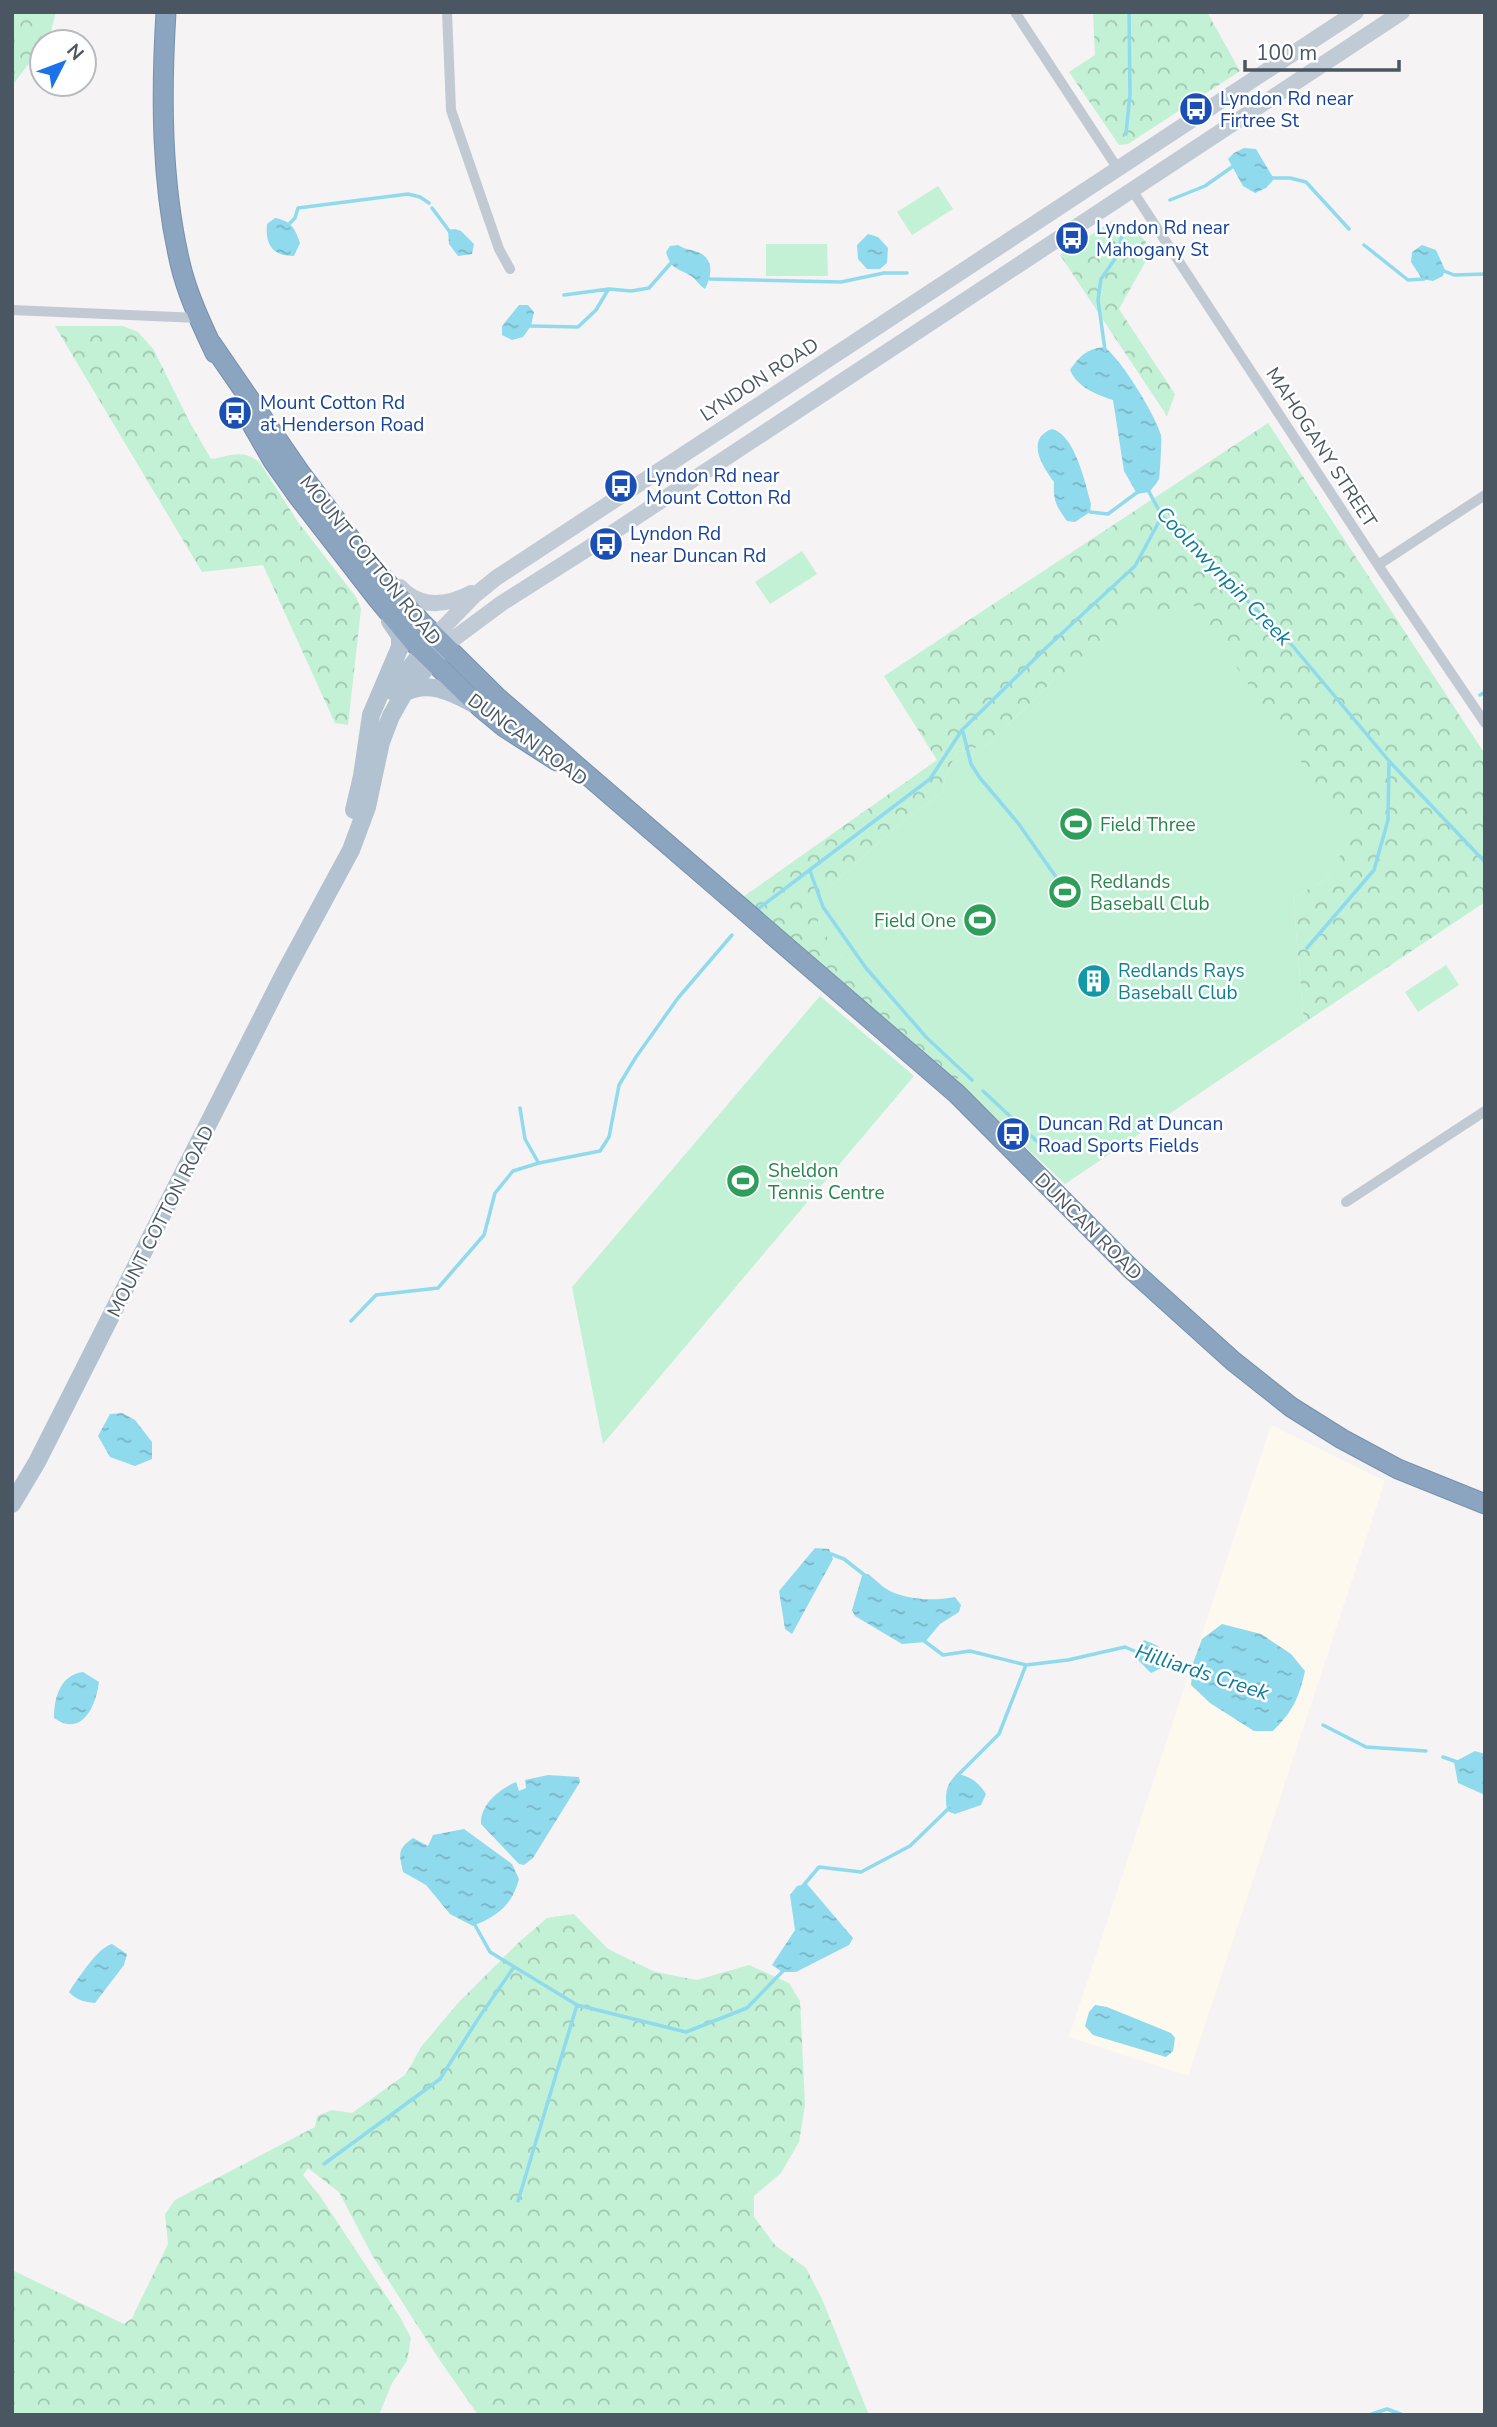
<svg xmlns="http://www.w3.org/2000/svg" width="1497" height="2427" viewBox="0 0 1497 2427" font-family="'Nunito Sans',sans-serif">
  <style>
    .commercial { fill: #fdf9ef }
    .forest { fill: url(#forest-crowns) }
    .park { fill: #c3f1d5 }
    .water { fill: url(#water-ripples) }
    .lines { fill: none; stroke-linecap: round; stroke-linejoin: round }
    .stream { stroke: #90daee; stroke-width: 3.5 }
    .highway-casing { stroke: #7690ad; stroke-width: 21 }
    .street { stroke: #c1cad2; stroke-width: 10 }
    .secondary { stroke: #c1cbd6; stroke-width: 16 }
    .primary { stroke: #b3c2d1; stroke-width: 18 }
    .highway { stroke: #8ba5c1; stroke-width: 19 }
    .labels { text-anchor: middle; stroke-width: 5; stroke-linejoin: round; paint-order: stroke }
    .transit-label { font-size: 19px; fill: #164399; stroke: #fff; text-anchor: start }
    .street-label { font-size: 19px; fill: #4a5661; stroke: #fff }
    .leisure-label { font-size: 19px; fill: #27864d; stroke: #fff; text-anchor: start }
    .culture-label { font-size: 19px; fill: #0d838f; stroke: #fff; text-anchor: start }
    .water-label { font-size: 21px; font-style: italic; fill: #0c7c9b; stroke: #fff }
  </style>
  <defs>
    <pattern id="forest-crowns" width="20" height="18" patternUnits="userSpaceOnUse" patternTransform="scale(1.75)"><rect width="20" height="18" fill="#c3f1d5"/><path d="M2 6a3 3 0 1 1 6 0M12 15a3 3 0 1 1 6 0" fill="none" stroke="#a0c6b0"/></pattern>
    <pattern id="water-ripples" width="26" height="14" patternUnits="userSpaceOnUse" patternTransform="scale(1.75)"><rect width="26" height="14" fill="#90daee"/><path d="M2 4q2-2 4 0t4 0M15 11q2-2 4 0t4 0" fill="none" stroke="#78b4c4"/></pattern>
  </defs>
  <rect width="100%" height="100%" fill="#f5f3f3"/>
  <path class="commercial" d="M1271,1425l114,56 -197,595 -119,-39z"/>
  <path class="forest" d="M12,12h44l-6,23 -5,7h-3v4l-30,40z
    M1093,12h114l33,59 -112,73 -9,1 -50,-73 26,-17z
    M1112,221l20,3 20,26 -33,59 56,85 -8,22 -107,-161z
    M55,326h68l15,6 16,18 35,71 22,38c20,-3 33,-11 49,4l38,59 58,75 5,12 -13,116 -13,-2 -72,-158 -61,7z
    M1268,423l217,331v148l-181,121 -11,-126 38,-20 -278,-196 -66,64 -30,7 -12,25 -3,16 -52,39 -60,55 9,67 127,117 -11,10 -212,-184 194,-137 -53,-84z
    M574,1914l34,35 47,23 42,8 52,-15 40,18 11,18 5,104 -6,37 -18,31 -27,23v21l21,28 31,23 16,31 47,116h-391l-39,-56 -67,-104 -33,-63 -31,-24 -5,7 17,21 80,121 11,21 -4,23 -15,22 -13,32h-367v-145l112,54 8,-6 36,-74 -3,-30 10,-14 140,-73 2,-11 15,-6 20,3 54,-39 15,-27 37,-44 59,-59 30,-26z"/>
  <path class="park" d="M938,186l15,23 -41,26 -15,-23z
    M766,244h61l1,32h-62z
    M802,551l15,23 -47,30 -15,-22z
    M1195,606l155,227 -19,44 -38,20 11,126 -239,161 -110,-103 11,-10 -127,-117 -22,-31 13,-36 60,-55 52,-39 3,-16 12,-25 30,-7 66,-64 98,-70z
    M1446,965l13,20 -41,27 -13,-20z
    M820,996l94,80 -311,368 -31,-157z"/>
  <path class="water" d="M1244,148l12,1 18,30 -8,9 -11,5 -12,-7 -15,-27 6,-6z
    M275,218c16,3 20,10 25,25l-6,13c-21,0 -29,-11 -27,-32z
    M455,229l6,2 13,13 -2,10 -14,2 -9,-12 -1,-14z
    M868,234l10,3 10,11 -1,15 -7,6h-13l-9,-10 -1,-14z
    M678,245c7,5 14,4 22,8 15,8 11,24 5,36 -6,-4 -9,-10 -14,-13 -14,-9 -19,-5 -25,-24l4,-6z
    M1422,245l14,5 9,20 -2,6 -10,5 -11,-2 -11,-17 1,-10z
    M519,305h9l6,7 -3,14 -8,11 -11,3 -10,-5v-9z
    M1104,347c16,10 52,69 57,88 1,2 -1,41 -2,44 -2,4 -7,10 -10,13l-12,2 -13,-23 -11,-71c-16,-5 -36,-13 -43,-30 10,-14 16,-21 34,-23z
    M1052,429c23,6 33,53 39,75l-1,8 -15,10 -8,-1c-11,-15 -14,-21 -13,-39 -12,-16 -29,-43 -2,-53z
    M122,1413l13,7 17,22v17l-17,7 -25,-9 -12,-21 12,-22z
    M815,1548l14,1 4,10 -41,75 -7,-5 -6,-38z
    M868,1574c8,6 15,14 24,18 19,8 42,9 63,5l6,8 -2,7 -19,12 -15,18 -23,2 -47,-28 -3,-6 10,-34z
    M1222,1624l39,10 30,20 14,17c-6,27 -12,40 -32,60h-19l-44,-28 -19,-18 2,-22 9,-24z
    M1144,1640l12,5 9,6 -2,16 -12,6 -13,-13v-7z
    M83,1672l16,10c-3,24 -17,56 -45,36 0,-20 6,-43 29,-46z
    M1475,1751l10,3v41l-27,-12 -4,-21z
    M957,1774c14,2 22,9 29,20l-5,11 -26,9 -8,-3c-2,-16 -2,-26 10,-37z
    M548,1775l31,2 1,5 -47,76 -9,7 -5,-1 -38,-40c-1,-20 19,-35 35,-42l3,9 7,-3 -1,-8z
    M464,1829l48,35 7,15c-7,26 -21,37 -46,47l-23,-12 -24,-29 -23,-13c-4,-18 -6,-23 10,-34l15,8 5,-11z
    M807,1884l46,54 -4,7 -53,27h-14l-10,-7 23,-35 -5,-35 7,-9z
    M112,1944l15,10 -3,11 -29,38c-10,-1 -19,-3 -26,-11 9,-13 28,-44 43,-48z
    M1095,2005l12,2 64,26 4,5 -2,13 -7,6 -73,-22 -8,-9 4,-14z"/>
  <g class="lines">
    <path class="stream" d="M1126,134l4,-40 -1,-82
      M1270,178h20l16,4 43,47
      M1170,200l35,-14 27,-19
      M432,208l18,24
      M290,223l5,-5 3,-10 110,-14 12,3 9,6
      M1364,245l44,35 16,-1
      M1444,271l10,4 31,-1
      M707,277l3,2 131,3 43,-9h23
      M564,295l45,-6 22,2 18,-3 22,-25
      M531,326l47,1 18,-17 12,-20
      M1105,350l-7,-50 3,-21 16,-23 6,-25
      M1147,488l15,28 129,128 98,117 96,101
      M1090,512l18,2 31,-23
      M1480,695l5,-3
      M963,732l8,32 9,14 38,45 45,64
      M810,871l13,36 43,61 60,69 46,43
      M758,909l172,-130 32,-49 85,-83 88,-81 27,-50
      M1307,948l67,-78 14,-50 1,-59
      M983,1091l58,54
      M520,1108l5,31 13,23
      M351,1321l25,-26 62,-7 46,-53 11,-42 18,-22 26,-8 61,-12 9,-14 10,-52 17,-28 42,-59 54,-63
      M831,1554l13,5 23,18
      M923,1640l20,15 27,-4 56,14 42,-5 57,-13 14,6
      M1161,1658l35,13
      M1323,1725l43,22 60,4
      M1443,1757l14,5
      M957,1776l42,-42 27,-69
      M802,1887l17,-20 42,5 49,-26 38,-37
      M475,1925l15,27 87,53 109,27 61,-24 36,-37
      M324,2164l116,-85 38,-60 36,-52
      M518,2201l59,-196
      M1369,2415l18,-6 16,6"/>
    <g class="highway-casing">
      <path id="highway" d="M166,12c-5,83 -5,170 14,251 7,31 22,62 35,90
        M211,343l90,131 59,77 62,72 76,75 459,396 175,176 101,91 58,46 51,32 56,30 87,35
        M246,414l27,47 24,34 79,102 39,47 66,64 23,19 53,34"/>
    </g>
    <path class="street" d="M447,12l4,98 48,139 11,20
      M1015,12l103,157
      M1132,190l246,375 107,158
      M12,310l187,8
      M1378,565l107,-70
      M1346,1202l139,-91"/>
    <path class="secondary" d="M400,587c20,22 46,19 71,6
      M435,636l40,-41 21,-17 860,-566
      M444,646l58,-43 107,-68 793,-523"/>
    <path class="primary" d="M392,691l39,-50
      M404,693c22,-13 47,-2 68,10
      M354,810l8,-34 9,-61 29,-68v-11l-10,-15
      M12,1504l25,-42 247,-488 67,-124 16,-43 14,-65 10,-26 13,-23 36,-41"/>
    <use href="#highway" class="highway"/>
  </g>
  <defs>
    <g id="bus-disc" transform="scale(1.75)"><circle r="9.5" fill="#1a4fb4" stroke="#fff"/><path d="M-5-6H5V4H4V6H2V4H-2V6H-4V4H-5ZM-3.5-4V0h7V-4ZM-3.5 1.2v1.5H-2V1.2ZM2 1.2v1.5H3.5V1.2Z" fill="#fff"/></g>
    <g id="stadium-disc" transform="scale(1.75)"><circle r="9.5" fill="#2e9e5b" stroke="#fff"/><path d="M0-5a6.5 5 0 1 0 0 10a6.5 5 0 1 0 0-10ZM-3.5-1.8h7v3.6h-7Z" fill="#fff"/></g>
    <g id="building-disc" transform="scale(1.75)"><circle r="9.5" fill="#0f9aa8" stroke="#fff"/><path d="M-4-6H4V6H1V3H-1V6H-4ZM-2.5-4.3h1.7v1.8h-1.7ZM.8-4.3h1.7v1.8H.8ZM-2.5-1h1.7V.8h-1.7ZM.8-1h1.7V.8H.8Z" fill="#fff"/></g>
  </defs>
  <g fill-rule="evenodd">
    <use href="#bus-disc" x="1196" y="109"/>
    <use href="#bus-disc" x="1072" y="238"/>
    <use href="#bus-disc" x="235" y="413"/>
    <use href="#bus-disc" x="621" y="486"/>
    <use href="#bus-disc" x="606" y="544"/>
    <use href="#stadium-disc" x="1076" y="824"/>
    <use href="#stadium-disc" x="1065" y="892"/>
    <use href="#stadium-disc" x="980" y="920"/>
    <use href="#building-disc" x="1094" y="981"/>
    <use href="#bus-disc" x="1013" y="1134"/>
    <use href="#stadium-disc" x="743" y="1181"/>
  </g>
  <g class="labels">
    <g class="transit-label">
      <text x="1220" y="105">Lyndon Rd near<tspan x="1220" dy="22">Firtree St</tspan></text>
      <text x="1096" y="234">Lyndon Rd near<tspan x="1096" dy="22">Mahogany St</tspan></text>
      <text x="260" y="409">Mount Cotton Rd<tspan x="260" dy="22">at Henderson Road</tspan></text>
      <text x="646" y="482">Lyndon Rd near<tspan x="646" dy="22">Mount Cotton Rd</tspan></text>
      <text x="630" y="540">Lyndon Rd<tspan x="630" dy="22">near Duncan Rd</tspan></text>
      <text x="1038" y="1130">Duncan Rd at Duncan<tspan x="1038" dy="22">Road Sports Fields</tspan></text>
    </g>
    <g class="street-label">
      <text transform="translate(759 379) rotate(-33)" y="7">LYNDON ROAD</text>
      <text transform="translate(1322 447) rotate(57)" y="7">MAHOGANY STREET</text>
      <text transform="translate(371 560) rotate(51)" y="7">MOUNT COTTON ROAD</text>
      <text transform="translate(528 739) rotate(36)" y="7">DUNCAN ROAD</text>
      <text transform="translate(160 1221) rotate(-63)" y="7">MOUNT COTTON ROAD</text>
      <text transform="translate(1089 1226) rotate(45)" y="7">DUNCAN ROAD</text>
    </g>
    <g class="leisure-label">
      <text x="1100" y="831">Field Three</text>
      <text x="1090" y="888">Redlands<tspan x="1090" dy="22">Baseball Club</tspan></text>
      <text x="956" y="927" text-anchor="end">Field One</text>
      <text x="768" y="1177">Sheldon<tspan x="768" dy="22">Tennis Centre</tspan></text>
    </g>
    <g class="culture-label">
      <text x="1118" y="977">Redlands Rays<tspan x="1118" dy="22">Baseball Club</tspan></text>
    </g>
    <g class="water-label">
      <text transform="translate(1224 576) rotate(46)" y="7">Coolnwynpin Creek</text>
      <text transform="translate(1202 1672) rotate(18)" y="7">Hilliards Creek</text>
    </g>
  </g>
  <rect width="1497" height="2427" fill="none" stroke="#4a5661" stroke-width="28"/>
  <g transform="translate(63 63) rotate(48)"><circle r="33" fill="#ffffff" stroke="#b7bbc0" stroke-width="2"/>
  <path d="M0-5L12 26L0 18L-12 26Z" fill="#1a73e8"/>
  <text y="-10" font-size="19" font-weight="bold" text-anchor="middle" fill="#4a5661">N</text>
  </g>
  <path d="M1245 60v10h154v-10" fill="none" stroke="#4a5661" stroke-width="3.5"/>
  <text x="1256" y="60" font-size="21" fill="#4a5661" stroke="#ffffff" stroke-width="5" paint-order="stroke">100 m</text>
</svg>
